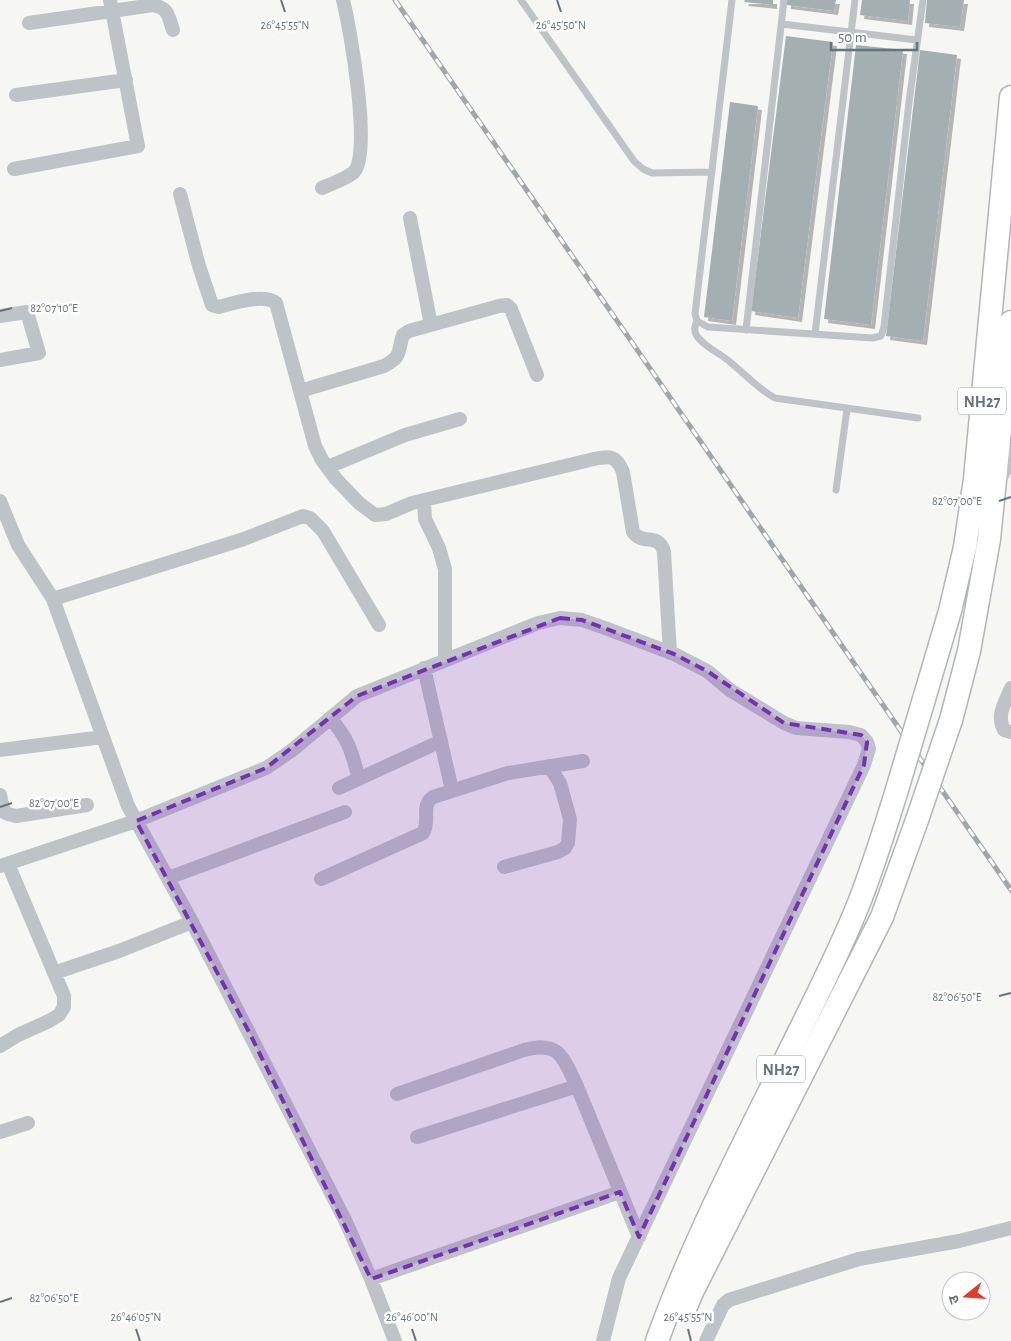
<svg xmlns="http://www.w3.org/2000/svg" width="1011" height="1341" viewBox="0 0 1011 1341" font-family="'Alegreya Sans','Noto Sans Devanagari',sans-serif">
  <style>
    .building { fill: #a4afb2; filter: url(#shadow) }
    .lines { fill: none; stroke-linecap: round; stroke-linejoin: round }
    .trunk-casing { stroke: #b0b6b9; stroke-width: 25 }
    .service { stroke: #bdc3c6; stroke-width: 7 }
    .minor { stroke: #bdc3c6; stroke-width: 14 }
    .trunk { stroke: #fff; stroke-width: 22 }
    .rail-casing { stroke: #9ea7ab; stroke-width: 5 }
    .rail { stroke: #fff; stroke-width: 3; stroke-dasharray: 9; stroke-linecap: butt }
    .trunk-bridge-casing { stroke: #b0b6b9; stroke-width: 25; stroke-linecap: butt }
    .trunk-bridge { stroke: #fff; stroke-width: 22 }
    .marked { fill: #7b2cbf; fill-opacity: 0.2; stroke: #7b2cbf; stroke-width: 4; stroke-dasharray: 10 6; stroke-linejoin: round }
    .ticks { fill: none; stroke: #61757e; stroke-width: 2 }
    .labels { text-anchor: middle; stroke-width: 5; stroke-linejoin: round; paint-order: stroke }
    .shield { fill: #fff; stroke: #909ea5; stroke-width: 1 }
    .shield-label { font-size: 16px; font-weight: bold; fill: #61757e }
    .ticks-label { font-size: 12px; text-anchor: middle; fill: #61757e; stroke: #fff; stroke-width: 5; stroke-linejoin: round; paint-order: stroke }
  </style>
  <defs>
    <filter id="shadow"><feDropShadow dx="4" dy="4" stdDeviation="0" flood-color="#0004"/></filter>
  </defs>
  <rect width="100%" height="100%" fill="#f6f6f3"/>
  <path class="building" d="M745,0h28v5l-29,-3z
    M787,0h49l-2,11 -47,-6z
    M862,0h48l-2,21 -48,-6z
    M927,0h37l-4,27 -35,-4z
    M786,36l47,6 -35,276 -47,-7z
    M856,45l47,5 -32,275 -47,-6z
    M920,50l37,5 -34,286 -37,-5z
    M730,102l28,4 -26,215 -28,-4z"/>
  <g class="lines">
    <g class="trunk-casing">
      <path id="trunk" d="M924,699l26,-88 15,-64 10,-68 36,-382
        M951,720l18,-69 20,-112 22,-217
        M684,1311l9,-21 189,-373 35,-97
        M657,1341c37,-103 89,-201 137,-299 21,-42 42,-84 60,-127 17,-40 29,-81 42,-122"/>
    </g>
    <path class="service" d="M521,0l113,161 9,8 9,4 60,-1
      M732,0l-37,314 2,7 11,6 164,11 9,-2 3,-9 25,-225 14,-102
      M782,24l135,16
      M697,321c-2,5 -4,9 0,15 7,11 23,17 33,26 15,12 28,27 45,36l143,20
      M746,330l38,-330
      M815,334l40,-334
      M836,490l11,-81"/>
    <path class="minor" d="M29,23l124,-18c16,3 15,11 20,25
      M16,95l110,-15
      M14,169l124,-23 -28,-146
      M322,188c9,-4 26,-10 32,-16 18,-19 -4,-145 -11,-172
      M180,194l19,72 13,39 7,2c14,-4 45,-14 57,-4l39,143 7,14 14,19 23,24 16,12 11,-1 26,-11 182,-44c16,-3 22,-4 29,13l10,60c10,14 26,0 31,20l6,101
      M410,218l21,107
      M0,316l27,-4 12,41 -39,7
      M300,391l84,-25c19,-10 13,-14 19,-31l6,-4 90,-25 8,-1 4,4 26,66
      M328,467l77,-32 55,-16
      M998,481c7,-9 11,-18 13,-30
      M424,500l1,19 14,29 6,21v91
      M0,501l18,44 35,54 75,207 64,116 154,300 25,57 24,62
      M53,599l191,-60 59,-23 7,2 13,13 56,94
      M424,668l28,122
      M1011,688c-6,15 -15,27 -7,42l7,2
      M330,718c19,21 22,35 29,61
      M0,750l103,-13
      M339,788l102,-47
      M0,795l4,17 4,2 8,2 71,-11
      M0,866l136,-45 130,-53 25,-17 66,-55 181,-73 22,-5 22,2 23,8 69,26 33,17 23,19 54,33 12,5 53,4 12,3 6,7 2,7 -5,16 -245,513 -16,63
      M504,867l54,-15 7,-4 3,-5 2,-24 -10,-36 -11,-17
      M168,878l177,-66
      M321,879l102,-46c8,-13 -3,-27 10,-36l75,-24 75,-12
      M54,973l65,-22 73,-29
      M0,1046l18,-11 31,-14 10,-6 5,-8v-11l-56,-132
      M397,1094l127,-44c11,-3 23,-5 33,2 11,9 25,47 31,61 17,42 34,83 51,124
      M0,1132l28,-9
      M417,1137l160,-51
      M371,1279l249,-87
      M706,1341l17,-36 6,-5 130,-41 100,-18 52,-13"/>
    <use href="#trunk" class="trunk"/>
    <g class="rail-casing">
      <path id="rail" d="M395,0l616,890"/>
    </g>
    <use href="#rail" class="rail"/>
    <g class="trunk-bridge-casing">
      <path id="trunk-bridge" d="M896,793l28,-94
        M917,820l34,-100"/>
    </g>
    <use href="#trunk-bridge" class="trunk-bridge"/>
  </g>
  <path class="marked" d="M560,618l22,2 92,34 33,17 77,52 77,12 6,7 -3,23 -225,472 -19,-45 -249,87 -122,-247 -113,-211 130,-53 91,-72z"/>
  <path class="ticks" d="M281,0l4,12M557,0l4,12M0,311l12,-3M999,501l12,-4M0,807l12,-4M999,996l12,-3M0,1302l12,-4M136,1329l4,12M412,1329l4,12M688,1329l3,12"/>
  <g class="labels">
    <g class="shield">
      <rect x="958" y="387.5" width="48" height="27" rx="4"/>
      <rect x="757" y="1055.5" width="48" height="27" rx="4"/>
    </g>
    <g class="shield-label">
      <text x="982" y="407">NH27</text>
      <text x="781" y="1075">NH27</text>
    </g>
  </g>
  <g class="ticks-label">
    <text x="285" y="29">26°45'55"N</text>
    <text x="561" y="29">26°45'50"N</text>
    <text x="54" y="312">82°07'10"E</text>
    <text x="957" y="505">82°07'00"E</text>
    <text x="54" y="807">82°07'00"E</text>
    <text x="957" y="1001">82°06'50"E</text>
    <text x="54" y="1302">82°06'50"E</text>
    <text x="136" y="1321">26°46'05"N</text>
    <text x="412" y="1321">26°46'00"N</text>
    <text x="688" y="1321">26°45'55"N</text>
  </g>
  <g transform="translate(966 1296) rotate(253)"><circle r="24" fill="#ffffff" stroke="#c0c8cb"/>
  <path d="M0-4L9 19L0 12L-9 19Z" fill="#e53b24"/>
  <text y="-8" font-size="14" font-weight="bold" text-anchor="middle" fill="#61757e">उ</text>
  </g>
  <path d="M831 42v8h86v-8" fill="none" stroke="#61757e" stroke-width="2.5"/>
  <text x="838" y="42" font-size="15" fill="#61757e" stroke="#ffffff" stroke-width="4" paint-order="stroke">50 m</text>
</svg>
